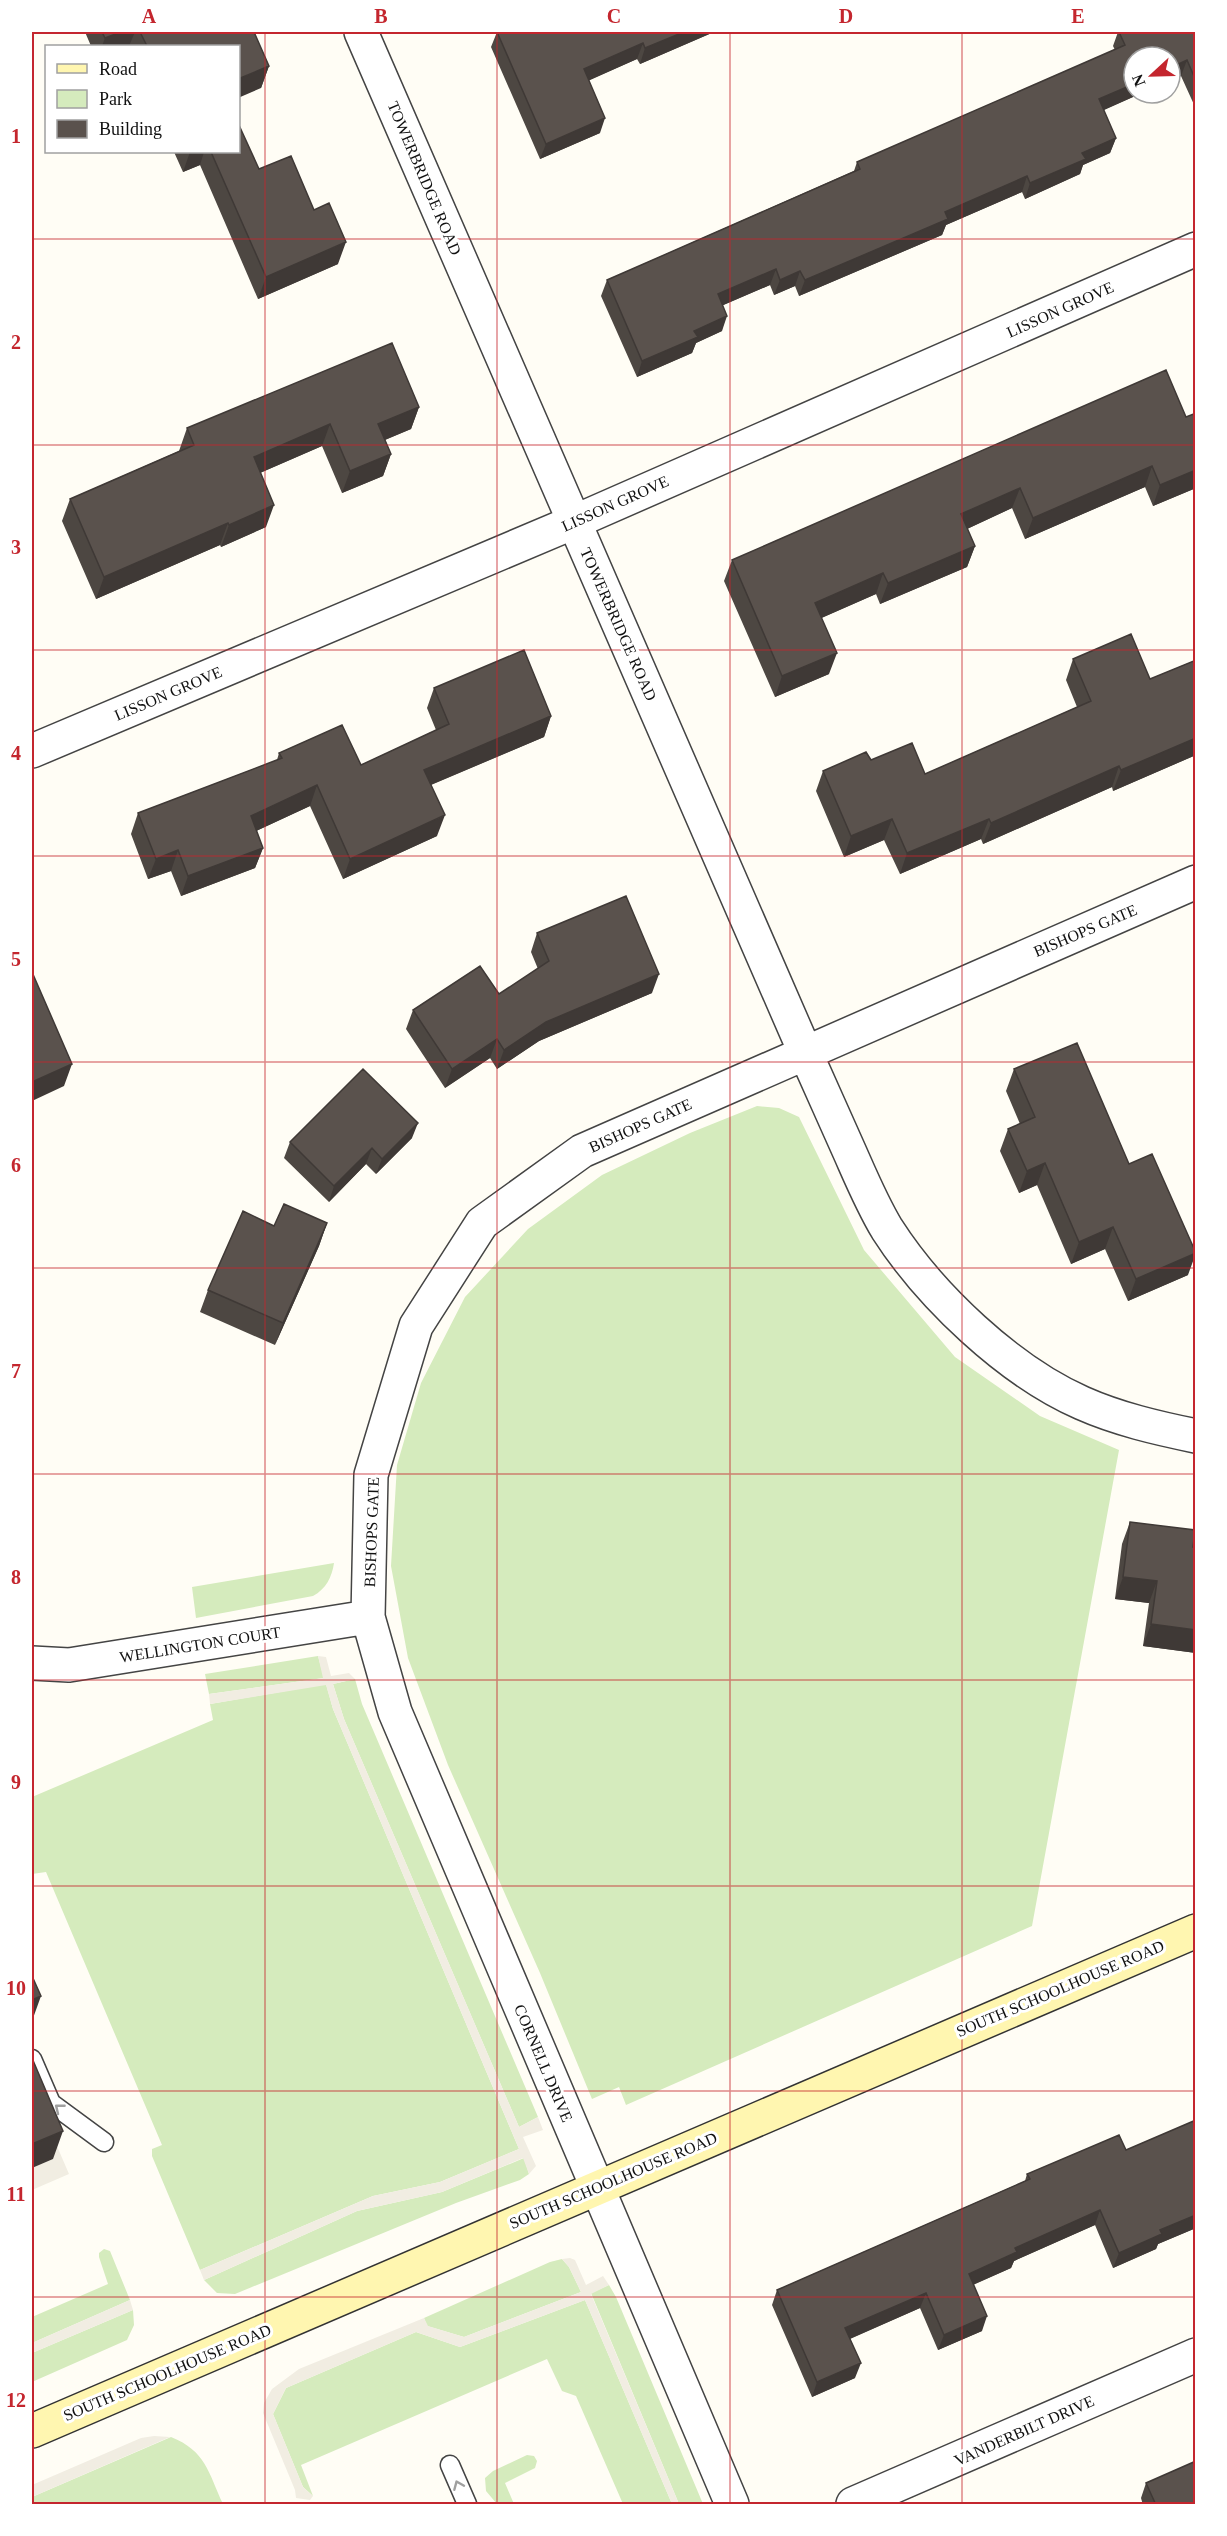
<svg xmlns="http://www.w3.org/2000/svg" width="1227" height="2536" viewBox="0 0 1227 2536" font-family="Georgia,serif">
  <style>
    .green { fill: #d5ebbd }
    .plaza { fill: #f1ede2 }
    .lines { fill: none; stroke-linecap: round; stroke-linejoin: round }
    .lane-casing { stroke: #444; stroke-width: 21 }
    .street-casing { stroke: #444; stroke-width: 36 }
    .secondary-casing { stroke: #333; stroke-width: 36 }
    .lane { stroke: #fff; stroke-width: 18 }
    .street { stroke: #fff; stroke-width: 33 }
    .secondary { stroke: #fff6b0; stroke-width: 33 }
    .wall { fill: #4d4742 }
    .shaded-wall { fill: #3f3936 }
    .building { fill: #5a524d; stroke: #3f3936; stroke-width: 1.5 }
    .oneway { stroke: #a0a0a0 }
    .grid { fill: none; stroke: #c4262e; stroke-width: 1.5; stroke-opacity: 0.55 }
    .labels { text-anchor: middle; stroke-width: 6; stroke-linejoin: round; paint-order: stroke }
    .street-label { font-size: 16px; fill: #111; stroke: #fff }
    .neatline { fill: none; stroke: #c4262e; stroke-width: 2 }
    .grid-label { font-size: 20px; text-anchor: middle; font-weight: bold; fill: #c4262e }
  </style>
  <rect width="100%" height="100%" fill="#fffdf5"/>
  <path class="green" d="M757,1106l22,2 20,9 65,133 91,107 85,59 79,34 -87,476 -406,179 -7,-18 -27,12 -52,-126 -92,-208 -40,-107 -17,-92 6,-101 24,-82 44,-86 63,-68 74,-54 88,-42z
    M334,1563c-2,14 -8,26 -21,33l-117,22 -4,-31z
    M318,1656l6,22 -115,16 -4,-20z
    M355,1679l7,25 176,413 -19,10 -175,-408 -11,-35z
    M326,1684l7,25 186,440 -79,33 -67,14 -173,74 -48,-114v-7l10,-4 -116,-273 -14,2v-77l181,-77 -3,-16z
    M524,2158l5,16 -9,6 -64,23 -221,91 -18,-1 -13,-13 153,-69 85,-19z
    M104,2249l6,2 20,49 -98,43v-26l76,-33 -9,-27v-4z
    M562,2259l7,8 12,25 -117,45 -37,-11 -3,-8 126,-56z
    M609,2285l7,12 87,207h-24l-88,-211z
    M585,2300l87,204h-49l-47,-108 -14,-5 -15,-32 -246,106 12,31 -10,-9 -30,-73 13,-26 130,-56 44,15z
    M133,2310l1,15 -7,15 -95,42v-29z
    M171,2437c35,14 37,35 52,67h-191v-7z
    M527,2455l7,1 3,5 -2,7 -30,15 9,21h-17l-11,-13 -1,-13 8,-7z"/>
  <path class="plaza" d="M318,1656l8,1 5,19 18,-3 6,6 -22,5 11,35 175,408 19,-10 5,13 -20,7 13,29 -7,8 -6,-16 -81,34 -85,19 -153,69 -4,-10 173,-74 67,-14 79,-33 -186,-440 -7,-24 -116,19 -1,-10 114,-16z
    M41,2109l28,65 -37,16v-22l21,-9z
    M570,2258l5,2 11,25 17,-9 6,9 -18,9 88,210h-7l-87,-204 -125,47 -44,-15 -130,56 -13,26 30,73 10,9 -3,4 -14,-2 -1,-8 -32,-77 1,-10 8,-14 27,-20 125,-51 4,8 36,11 117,-45 -12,-25 -7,-8z
    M130,2300l3,10 -101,43v-10z
    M154,2436l16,1 -138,60v-12l109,-47z"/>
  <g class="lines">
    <g class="lane-casing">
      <path id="lane" d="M32,2059l19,44 53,39
        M450,2465l17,39"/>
    </g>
    <g class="street-casing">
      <path id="street" d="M361,32l444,1020c15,34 31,69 46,103 11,25 22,51 36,74 43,67 122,142 195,174 36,16 75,25 114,33
        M32,751l542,-229 622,-273
        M32,1663l37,2 299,-48
        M732,2504l-337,-792 -27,-95 3,-142 45,-149 66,-103 100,-72 614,-269
        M853,2504l343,-149"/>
    </g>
    <g class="secondary-casing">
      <path id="secondary" d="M32,2431l1164,-500"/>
    </g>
    <use href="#lane" class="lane"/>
    <use href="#street" class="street"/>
    <use href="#secondary" class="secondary"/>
  </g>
  <path class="wall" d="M85,32h169l15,34 -8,22 -23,-42h-147z
    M497,32h217l-74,32 -3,-5 -48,21 11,53 -60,26 -49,-112z
    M1118,32h78v77l-15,-33 -47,17h8l-39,17 13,28 -6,15 -27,12 -3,9 -55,25 -3,-7 -76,33 -4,10 -143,61 -4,-10 -21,9 -4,-10 -47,20 -1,26 -26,12 -4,10 -55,24 -36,-81 6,-16 247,-109 3,-9 258,-112 -2,-4z
    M174,152h64l21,17 79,95 -80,35 -58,-134 -17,7z
    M419,407l-8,22 -26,11 6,14 -8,22 -41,17 -20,-47 -62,27 6,54 -45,20 -1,-2 -124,54 -34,-78 8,-22 109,-48 8,-23z
    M1196,413v75l-43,18 -8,-19 -120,52 -13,-31 -45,21 8,17 -8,21 -87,37 -4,-10 -55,24 8,56 -54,23 -51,-116 8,-21 454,-143z
    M1073,659l77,20 46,-19v95l-83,36 -1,-4 -129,57 -2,-5 -81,35 -16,-34 -40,17 -28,-66 7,-20 48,-11 54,14 152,-67 -11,-27z
    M434,688l117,28 -7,21 -113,48 6,51 -94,43 -33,-73 -54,25 7,17 -8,20 -74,28 -10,-25 -23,8 -17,-45 7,-21 139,-53 2,-7 82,12 75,-35 -9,-22z
    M537,933l115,60 -113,48 -42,28 -7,-11 -45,30 -39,-59 7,-19 86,-16 39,-25 -7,-17z
    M1014,1069l115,95 59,111 -60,26 -23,-52 -34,15 -34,-79 -18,8 -19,-42 8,-22 12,-5 -14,-33z
    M412,1138l-36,36 -10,-10 -37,38 -45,-44 6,-16z
    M327,1223l-8,23 -44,99 -75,-33 8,-22 66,-64z
    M1130,1522l66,25v106l-53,-7 6,-43 -34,-4 7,-55z
    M1196,2120v108l-38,16 -2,5 -43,19 -18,-43 -81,36 -3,7 -38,17 9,46 -44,19 -18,-42 -70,31 5,39 -43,19 -40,-92 5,-15 248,-109 2,-7 99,-24z
    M1146,2483l50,22h-53l-2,-7z"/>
  <path class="shaded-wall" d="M121,32h14l-6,14h-27l3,-8z
    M684,32h30l-74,32 5,-16z
    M643,43l-6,16 -58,26 5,-16z
    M1187,60l-6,16 -11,5v-13z
    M269,66l-8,22 -23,10v-19z
    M1134,84v9h8l-49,22 6,-16z
    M605,118l-5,15 -60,26 6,-15z
    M1116,138l-6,15 -27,12 -3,9 -55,25 5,-16 52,-30z
    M190,152h14l-4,13 -17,7z
    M1027,176l-5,16 -76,33 -4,10 -143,61 6,-16 140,-68z
    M346,242l-8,22 -80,35 8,-22z
    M776,269l-6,16 -58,25 6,-16z
    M800,271l-5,15 -21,9 6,-15z
    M727,316l-5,15 -26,12 -4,10 -55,24 5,-16 52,-30z
    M419,407l-8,22 -41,17 8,-22z
    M330,424l-8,22 -76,33 8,-22z
    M391,454l-8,22 -41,17 8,-22z
    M1152,466l-7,21 -120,52 8,-21z
    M1196,470v18l-43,18 7,-21z
    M1020,488l-8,20 -58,27 7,-21z
    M274,505l-8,22 -45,20 8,-22z
    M228,523l-8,22 -124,54 8,-22z
    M975,546l-8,21 -87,37 8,-21z
    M883,573l-7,21 -68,30 7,-21z
    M837,653l-8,21 -54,23 7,-21z
    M551,716l-7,21 -128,54 8,-21z
    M1196,737v18l-83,36 8,-21z
    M1119,766l-7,21 -129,57 8,-21z
    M317,785l-7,21 -67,31 8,-21z
    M445,815l-8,21 -94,43 7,-20z
    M892,819l-8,21 -40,17 7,-21z
    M989,819l-8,20 -81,35 7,-21z
    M263,848l-8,20 -74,28 7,-20z
    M178,850l-7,21 -23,8 8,-20z
    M659,974l-7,19 -113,48 -42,28 7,-19 42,-28z
    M497,1039l-7,19 -45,30 7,-19z
    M72,1064l-8,22 -32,15v-19z
    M418,1123l-6,15 -36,36 6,-15z
    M372,1148l-6,16 -37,38 5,-16z
    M1045,1163l-8,22 -18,8 8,-22z
    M327,1223l-8,23 -44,99 8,-22z
    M1113,1227l-8,22 -34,15 8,-22z
    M1196,1253l-8,22 -60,26 8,-22z
    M1123,1577l34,4 -8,22 -34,-4z
    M1151,1624l45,6v23l-53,-7z
    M41,1996l-9,25v-21z
    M63,2131l-10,28 -21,9v-24z
    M1100,2210l-5,15 -81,36 -3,7 -48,21 6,-15 46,-26z
    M1196,2215v13l-38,16 -2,5 -43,19 6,-15 41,-23z
    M926,2293l-6,15 -80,35 5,-15z
    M987,2316l-5,15 -44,19 6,-15z
    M861,2363l-6,15 -43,19 5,-15z"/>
  <path class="building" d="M102,32h19l-16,6z
    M140,32h114l15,34 -31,13v-33h-91z
    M497,32h187l-39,16 -2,-5 -59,26 21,49 -59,26z
    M1119,32h77v49l-9,-21 -17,8v-11h-36v27l-35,15 17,39 -34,15 4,6 -56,24 -3,-7 -82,36 3,7 -143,61 -5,-9 -20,9 -4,-11 -58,25 9,22 -33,15 4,6 -56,24 -35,-81 253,-111 -3,-7 268,-117z
    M238,123l21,46 32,-13 23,54 15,-7 17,39 -80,35 -55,-125h27z
    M392,343l27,64 -41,17 13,30 -41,17 -20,-47 -76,33 20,48 -45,20 -1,-2 -124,54 -34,-78 124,-54 -7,-17z
    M1166,370l20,47 10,-4v57l-36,15 -8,-19 -119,52 -13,-30 -59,26 14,32 -87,37 -5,-10 -68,30 22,50 -55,23 -50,-116z
    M1131,634l19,45 46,-19v78l-75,32 -2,-4 -128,57 -2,-4 -82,34 -15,-34 -41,17 -28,-65 43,-19 5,8 41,-17 13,31 166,-73 -18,-42z
    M524,650l27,66 -127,54 21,45 -95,44 -33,-74 -66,31 12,32 -75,28 -10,-26 -22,9 -18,-46 144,-55 -3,-5 63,-28 19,40 88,-41 -15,-36z
    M626,896l33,78 -113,48 -42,28 -7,-11 -45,30 -39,-59 67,-44 19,28 50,-33 -12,-28z
    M32,972l40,92 -40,18z
    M1077,1043l52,121 23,-10 44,99 -60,26 -23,-52 -34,15 -34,-79 -18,8 -19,-42 27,-12 -21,-48z
    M363,1069l55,54 -36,36 -10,-11 -38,38 -44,-44z
    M284,1204l43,19 -44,100 -75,-33 35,-79 31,15z
    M1130,1522l65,8 -2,17h3v83l-45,-6 6,-43 -34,-4z
    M32,1976l9,20 -9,4z
    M32,2058l31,73 -31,13z
    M1196,2120v95l-36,15 2,4 -43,19 -19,-43 -85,38 2,4 -48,22 18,42 -43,19 -18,-42 -81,35 16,35 -44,19 -40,-92 253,-111 -3,-5 92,-39 7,15z
    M1196,2461v44h-40l-10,-22z"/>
  <defs><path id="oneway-chevron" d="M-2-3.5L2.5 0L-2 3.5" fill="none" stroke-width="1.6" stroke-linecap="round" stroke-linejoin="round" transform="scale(1.5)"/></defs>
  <g class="oneway">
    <use href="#oneway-chevron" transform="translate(59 2108) rotate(-141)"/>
    <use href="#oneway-chevron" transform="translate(458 2485) rotate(-113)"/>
  </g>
  <path class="grid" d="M265,32v2472M497,32v2472M730,32v2472M962,32v2472M32,239h1164M32,445h1164M32,650h1164M32,856h1164M32,1062h1164M32,1268h1164M32,1474h1164M32,1680h1164M32,1886h1164M32,2091h1164M32,2297h1164"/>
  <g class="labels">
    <g class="street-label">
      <text transform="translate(425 178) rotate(67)" y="6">TOWERBRIDGE ROAD</text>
      <text transform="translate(1060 309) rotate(-24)" y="6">LISSON GROVE</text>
      <text transform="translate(615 503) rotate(-24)" y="6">LISSON GROVE</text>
      <text transform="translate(619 624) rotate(66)" y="6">TOWERBRIDGE ROAD</text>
      <text transform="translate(168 693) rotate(-23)" y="6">LISSON GROVE</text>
      <text transform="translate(1085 930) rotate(-23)" y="6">BISHOPS GATE</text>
      <text transform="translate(640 1125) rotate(-24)" y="6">BISHOPS GATE</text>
      <text transform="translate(371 1532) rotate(-88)" y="6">BISHOPS GATE</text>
      <text transform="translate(200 1644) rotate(-9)" y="6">WELLINGTON COURT</text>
      <text transform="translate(1060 1988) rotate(-23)" y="6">SOUTH SCHOOLHOUSE ROAD</text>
      <text transform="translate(544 2063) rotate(67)" y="6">CORNELL DRIVE</text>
      <text transform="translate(613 2180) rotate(-23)" y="6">SOUTH SCHOOLHOUSE ROAD</text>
      <text transform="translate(167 2372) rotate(-23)" y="6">SOUTH SCHOOLHOUSE ROAD</text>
      <text transform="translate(1024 2430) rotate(-24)" y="6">VANDERBILT DRIVE</text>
    </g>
  </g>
  <rect width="1227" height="2536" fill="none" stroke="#ffffff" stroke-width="66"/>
  <rect x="45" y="45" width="195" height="108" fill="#ffffff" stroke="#a0a0a0" stroke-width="1.5"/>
  <rect x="57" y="64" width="30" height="9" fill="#fff6b0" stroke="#a0a0a0" stroke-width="1.5"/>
  <text x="99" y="75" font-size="18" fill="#111111">Road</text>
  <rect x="57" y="90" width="30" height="18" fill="#d5ebbd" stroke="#a0a0a0" stroke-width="1.5"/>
  <text x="99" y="105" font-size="18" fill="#111111">Park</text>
  <rect x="57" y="120" width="30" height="18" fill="#5a524d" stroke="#a0a0a0" stroke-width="1.5"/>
  <text x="99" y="135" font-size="18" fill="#111111">Building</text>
  <g transform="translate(1152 75) rotate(248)"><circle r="28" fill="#ffffff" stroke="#a0a0a0" stroke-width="1.5"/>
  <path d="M0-4.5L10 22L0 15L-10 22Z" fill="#c4262e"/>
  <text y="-9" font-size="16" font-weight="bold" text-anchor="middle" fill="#111111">N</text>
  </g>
  <rect x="33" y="33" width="1161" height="2470" class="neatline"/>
  <g class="grid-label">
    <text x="149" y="23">A</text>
    <text x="381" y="23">B</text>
    <text x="614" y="23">C</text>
    <text x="846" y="23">D</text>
    <text x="1078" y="23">E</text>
    <text x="16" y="143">1</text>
    <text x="16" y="349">2</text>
    <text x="16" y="554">3</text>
    <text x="16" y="760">4</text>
    <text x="16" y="966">5</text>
    <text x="16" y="1172">6</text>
    <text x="16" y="1378">7</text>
    <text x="16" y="1584">8</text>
    <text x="16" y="1789">9</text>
    <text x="16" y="1995">10</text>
    <text x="16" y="2201">11</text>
    <text x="16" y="2407">12</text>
  </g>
</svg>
